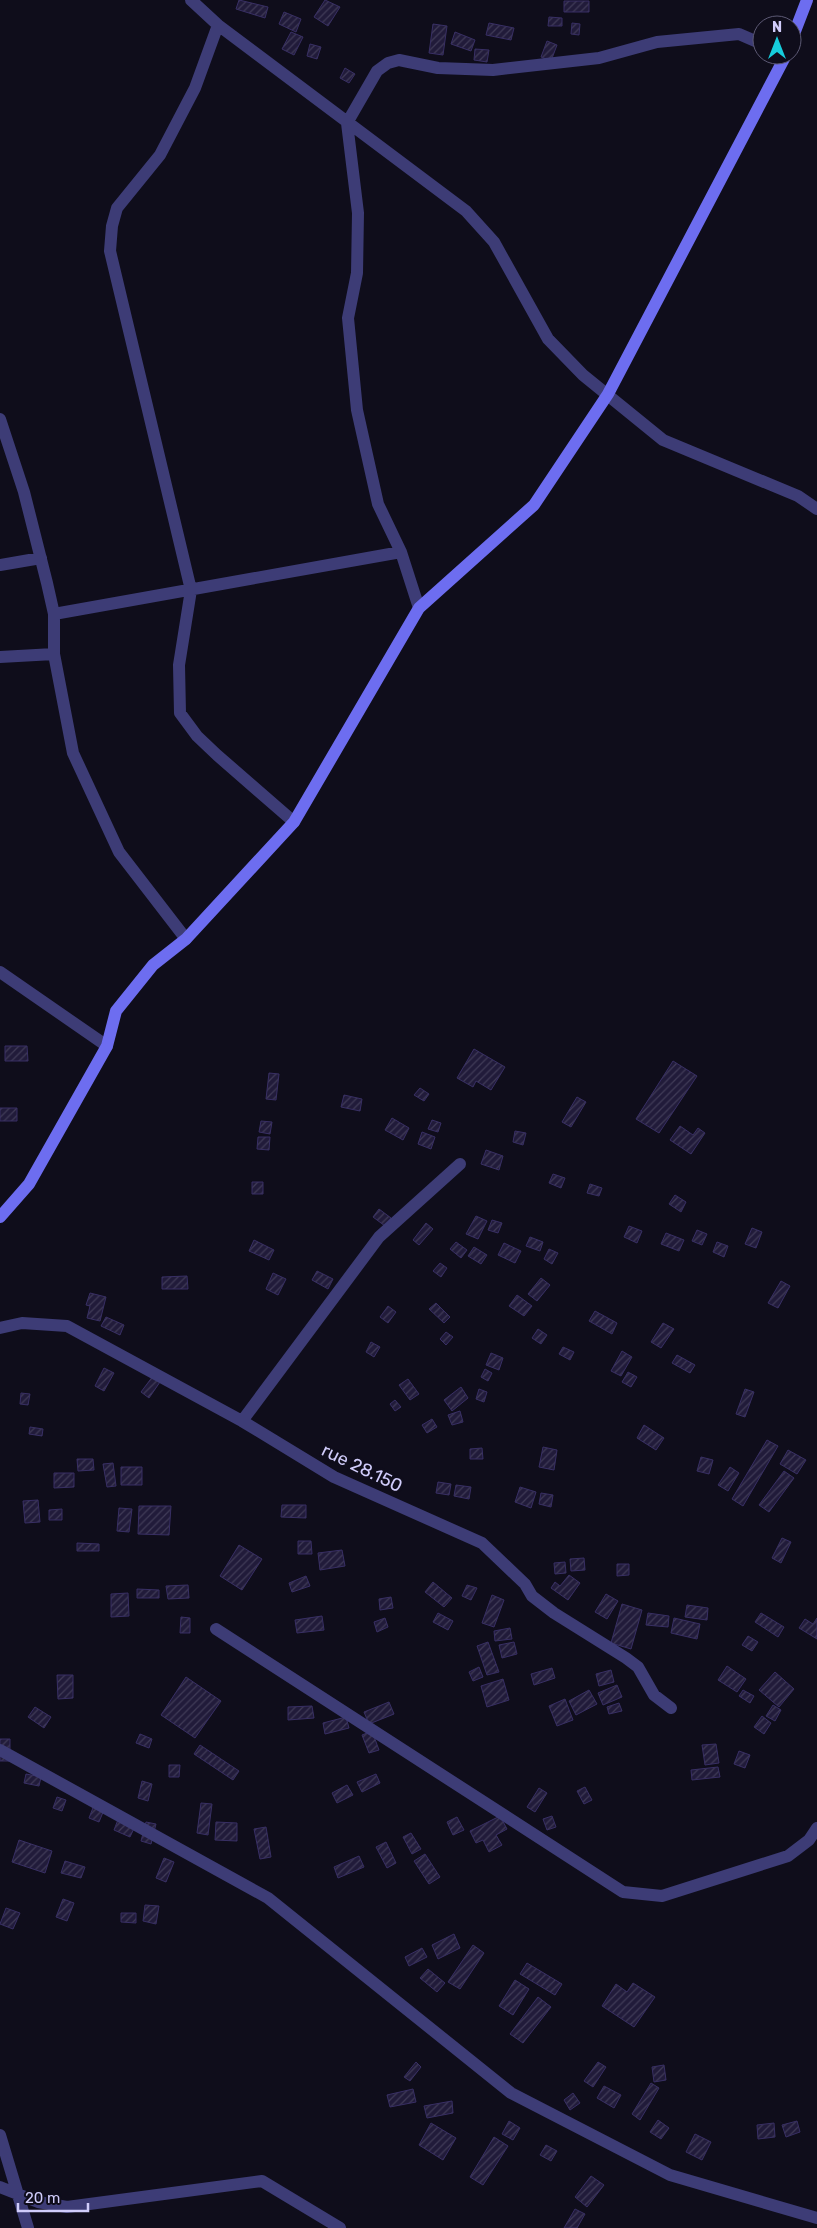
<svg xmlns="http://www.w3.org/2000/svg" width="817" height="2228" viewBox="0 0 817 2228" font-family="Rubik,sans-serif">
  <style>
    .building { fill: url(#building-hatch); stroke: #382f64 }
    .lines { fill: none; stroke-linecap: round; stroke-linejoin: round }
    .street { stroke: #3d3c76; stroke-width: 12 }
    .secondary { stroke: #6d6df0; stroke-width: 12 }
    .labels { text-anchor: middle; stroke-width: 5; stroke-linejoin: round; paint-order: stroke }
    .street-label { font-size: 18px; fill: #d0ccfa; stroke: #0f0d1b }
  </style>
  <defs>
    <pattern id="building-hatch" width="6" height="6" patternUnits="userSpaceOnUse" patternTransform="scale(1.25)"><rect width="6" height="6" fill="#211b3a"/><path d="M-1 1l2-2M0 6l6-6M5 7l2-2" fill="none" stroke="#403b57"/></pattern>
  </defs>
  <rect width="100%" height="100%" fill="#0f0d1b"/>
  <path class="building" d="M239,0l29,7 -3,11 -29,-9z
    M325,0l15,7 -12,19 -14,-9z
    M564,1h25v11h-25z
    M284,12l17,7 -5,13 -17,-8z
    M549,17l13,1v8h-14z
    M489,23l25,5 -3,12 -25,-5z
    M572,23l8,1 -1,11 -8,-1z
    M433,24l14,2 -4,29 -14,-2z
    M291,32l12,5 -9,18 -12,-6z
    M455,32l20,8 -4,11 -20,-7z
    M547,41l10,4 -6,16 -10,-4z
    M310,44l11,3 -4,12 -10,-3z
    M475,49l14,1 -2,12 -13,-2z
    M345,68l10,6 -6,9 -9,-5z
    M5,1046h22l1,15h-23z
    M474,1049l31,18 -14,23 -15,-9 -3,6 -16,-9z
    M673,1061l24,15 -38,57 -23,-14z
    M269,1073l10,1 -3,26 -10,-1z
    M420,1088l9,6 -5,7 -10,-6z
    M344,1095l18,4 -2,12 -19,-4z
    M577,1097l9,5 -15,25 -9,-5z
    M0,1108h17v13h-17z
    M392,1118l17,10 -6,12 -18,-10z
    M432,1120l9,3 -3,9 -10,-3z
    M261,1121l11,1 -2,12 -11,-2z
    M680,1126l13,9 5,-7 7,5 -14,21 -21,-14z
    M515,1131l11,2 -3,12 -10,-3z
    M422,1132l13,5 -4,12 -13,-5z
    M258,1137h12l-1,13 -12,-1z
    M486,1150l17,6 -4,14 -18,-6z
    M553,1174l12,4 -4,10 -12,-5z
    M252,1182h11v12h-11z
    M590,1184l12,4 -3,8 -12,-3z
    M675,1195l11,7 -5,10 -12,-8z
    M379,1209l12,9 -6,8 -12,-9z
    M476,1216l11,5 -9,18 -12,-5z
    M492,1220l10,3 -4,10 -10,-3z
    M426,1223l7,6 -14,16 -6,-5z
    M629,1226l13,5 -5,12 -13,-6z
    M752,1228l10,4 -6,16 -11,-4z
    M697,1230l10,4 -5,11 -10,-4z
    M666,1233l18,7 -5,11 -18,-7z
    M530,1237l13,5 -3,9 -14,-5z
    M254,1240l20,10 -5,10 -20,-9z
    M456,1242l11,8 -6,8 -11,-9z
    M717,1242l11,4 -4,11 -11,-5z
    M504,1243l17,8 -6,12 -17,-8z
    M474,1247l13,8 -6,9 -13,-8z
    M549,1249l9,4 -6,11 -8,-5z
    M440,1263l7,5 -6,9 -8,-6z
    M317,1271l16,8 -5,10 -16,-9z
    M273,1273l13,6 -8,16 -12,-6z
    M187,1276l1,13h-26v-12z
    M541,1278l9,7 -13,16 -9,-7z
    M781,1281l9,5 -12,22 -10,-5z
    M90,1293l16,4 -6,24 -13,-3 3,-12 -4,-1z
    M517,1295l15,11 -8,10 -15,-10z
    M436,1303l14,14 -6,6 -15,-14z
    M388,1306l8,6 -8,11 -8,-6z
    M595,1311l22,12 -5,11 -23,-13z
    M106,1317l18,8 -4,10 -19,-9z
    M663,1323l11,6 -13,19 -10,-6z
    M538,1329l9,6 -6,9 -9,-6z
    M446,1332l7,5 -7,8 -6,-6z
    M371,1342l9,5 -6,10 -8,-5z
    M563,1347l11,5 -4,8 -11,-6z
    M622,1351l10,6 -11,19 -10,-5z
    M491,1353l12,5 -4,12 -13,-5z
    M677,1355l18,10 -5,8 -18,-10z
    M104,1368l10,5 -10,18 -9,-5z
    M485,1369l7,4 -4,8 -7,-4z
    M628,1372l9,5 -6,10 -9,-5z
    M153,1376l7,6 -11,16 -8,-6z
    M408,1379l11,15 -9,6 -11,-15z
    M461,1387l7,11 -16,13 -8,-11z
    M479,1389l8,3 -3,10 -8,-3z
    M745,1389l9,3 -9,25 -9,-3z
    M21,1393l9,1 -2,11 -8,-1z
    M395,1400l6,7 -6,4 -5,-7z
    M460,1411l3,11 -11,3 -4,-10z
    M432,1419l5,8 -10,6 -5,-8z
    M644,1425l20,13 -8,12 -19,-12z
    M30,1427l13,2 -1,7 -13,-2z
    M767,1440l11,6 -35,60 -11,-7z
    M543,1447l14,3 -3,20 -15,-3z
    M482,1448l1,11h-13v-10z
    M788,1450l18,10 -9,14 -17,-10z
    M701,1457l12,3 -4,14 -12,-3z
    M77,1459h16l1,11 -16,1z
    M113,1463l3,23 -9,1 -4,-23z
    M121,1467h21v18h-21z
    M730,1467l9,6 -11,18 -10,-6z
    M784,1471l10,7 -25,34 -10,-7z
    M54,1473h20v14l-20,1z
    M438,1482l13,2 -2,11 -13,-2z
    M456,1485l15,2 -2,12 -15,-3z
    M520,1487l16,5 -5,16 -16,-6z
    M541,1493l12,2 -2,12 -12,-3z
    M38,1500l2,22 -15,1 -2,-22z
    M282,1505h24v13l-25,-1z
    M139,1506h32l-2,29 -31,-1z
    M119,1508l13,1 -3,23 -12,-1z
    M62,1509v11h-13v-10z
    M782,1538l9,4 -10,21 -9,-5z
    M298,1541h13l1,13h-14z
    M77,1543l22,1v7h-22z
    M239,1545l23,14 -20,31 -22,-14z
    M342,1550l3,16 -25,4 -2,-17z
    M584,1558l1,12 -14,1 -1,-12z
    M565,1562l1,11 -11,1 -1,-11z
    M617,1564h12v11l-12,1z
    M569,1575l11,8 -12,17 -17,-12 4,-6 5,4z
    M306,1576l4,10 -18,6 -3,-9z
    M433,1582l19,16 -8,9 -19,-15z
    M188,1585l1,13 -21,1 -2,-13z
    M467,1585l10,3 -6,12 -9,-4z
    M137,1589l22,1v8h-22z
    M128,1593l1,23 -18,1v-23z
    M606,1594l12,7 -11,18 -12,-7z
    M492,1595l12,5 -10,27 -12,-4z
    M391,1597l2,11 -13,2 -1,-11z
    M622,1604l20,6 -11,39 -20,-6z
    M687,1605l21,3 -1,12 -22,-3z
    M438,1613l15,8 -5,9 -15,-8z
    M648,1613l21,3 -1,11 -22,-2z
    M761,1613l23,14 -6,10 -23,-15z
    M322,1616l2,14 -27,3 -2,-13z
    M181,1617l9,1v15h-10z
    M385,1618l3,9 -11,5 -3,-10z
    M674,1618l26,6 -3,15 -26,-6z
    M817,1618v21l-18,-11 6,-9 8,5z
    M510,1628l2,11 -17,2 -1,-10z
    M748,1636l10,6 -6,9 -10,-6z
    M488,1642l11,30 -12,3 -10,-29z
    M514,1642l3,12 -15,4 -3,-13z
    M727,1666l19,13 -9,13 -19,-12z
    M479,1667l4,10 -10,4 -4,-9z
    M552,1668l3,10 -21,7 -3,-11z
    M611,1670l3,12 -15,4 -3,-12z
    M775,1672l19,17 -15,18 -20,-17z
    M57,1675h16v23l-15,1z
    M186,1677l35,24 -26,37 -34,-23z
    M503,1679l6,21 -22,7 -6,-21z
    M617,1685l5,12 -19,8 -5,-12z
    M589,1690l8,14 -21,11 -7,-14z
    M743,1690l11,6 -4,7 -11,-7z
    M565,1699l8,21 -16,6 -8,-20z
    M389,1702l5,12 -25,10 -5,-12z
    M619,1703l3,8 -13,3 -2,-7z
    M773,1705l8,5 -6,11 -9,-5z
    M312,1706l2,12 -26,2v-13z
    M35,1707l16,10 -7,11 -16,-11z
    M762,1716l9,7 -7,11 -10,-7z
    M346,1717l3,11 -24,6 -2,-11z
    M372,1731l7,19 -10,3 -7,-18z
    M140,1734l12,5 -3,9 -13,-5z
    M0,1739h10v22h-10z
    M716,1744l3,19 -14,2 -3,-20z
    M200,1745l39,26 -6,9 -39,-26z
    M739,1751l11,4 -5,13 -11,-4z
    M169,1765h11l-1,12h-10z
    M718,1767l2,10 -28,3 -1,-10z
    M26,1774l15,3 -2,9 -15,-3z
    M376,1774l4,9 -18,9 -5,-10z
    M142,1781l10,3 -4,17 -10,-3z
    M347,1785l6,10 -16,8 -5,-10z
    M585,1787l7,13 -8,4 -7,-13z
    M539,1788l8,5 -12,19 -8,-5z
    M57,1797l9,3 -4,11 -9,-3z
    M96,1800l10,5 -7,17 -10,-4z
    M201,1803l11,1 -4,31 -11,-2z
    M500,1816l7,13 -11,6 6,10 -13,7 -6,-12 -7,3 -6,-12z
    M552,1816l4,11 -9,3 -4,-11z
    M119,1817l17,7 -6,13 -16,-7z
    M457,1817l7,13 -11,5 -6,-13z
    M146,1822l10,2 -5,20 -10,-3z
    M216,1822l21,1v18l-22,-1z
    M266,1827l5,30 -11,2 -6,-30z
    M411,1833l10,16 -9,5 -9,-17z
    M19,1840l33,11 -7,22 -33,-11z
    M386,1842l10,21 -9,5 -11,-21z
    M425,1854l15,23 -11,7 -15,-23z
    M359,1856l5,11 -26,11 -4,-11z
    M164,1858l10,4 -8,20 -10,-4z
    M65,1861l20,6 -4,11 -20,-5z
    M63,1899l11,4 -7,18 -11,-4z
    M145,1905l14,1 -3,18 -13,-3z
    M6,1908l14,5 -7,16 -13,-5z
    M121,1913h15v10l-15,-1z
    M454,1934l6,14 -22,11 -6,-14z
    M473,1945l11,8 -24,36 -12,-7z
    M422,1948l5,9 -18,9 -4,-9z
    M527,1963l35,21 -7,11 -35,-21z
    M428,1969l17,14 -8,9 -17,-14z
    M515,1980l14,9 -16,26 -14,-9z
    M633,1983l22,14 -21,30 -32,-21 14,-22 11,8z
    M538,1997l13,10 -28,36 -13,-9z
    M416,2062l5,5 -11,14 -6,-4z
    M598,2062l8,5 -13,20 -9,-6z
    M664,2065l2,15 -12,2 -2,-15z
    M651,2083l8,5 -19,32 -8,-6z
    M604,2086l17,9 -7,13 -17,-10z
    M413,2089l3,13 -26,5 -3,-12z
    M573,2093l7,10 -10,7 -6,-10z
    M452,2101l1,12 -26,5 -3,-12z
    M658,2120l11,8 -8,11 -11,-7z
    M509,2121l11,7 -7,12 -11,-6z
    M797,2121l3,11 -14,5 -4,-12z
    M431,2123l25,15 -13,22 -24,-15z
    M774,2123l1,14 -17,2 -1,-14z
    M695,2134l16,8 -9,18 -16,-8z
    M494,2137l14,9 -25,39 -13,-8z
    M546,2145l11,6 -6,10 -11,-6z
    M591,2176l13,9 -17,22 -12,-10z
    M575,2209l10,5 -8,14h-13z"/>
  <g class="lines">
    <path class="street" d="M191,0l27,25 248,186 28,31 54,97 35,36 80,65 135,56 19,13
      M218,25l-23,63 -35,67 -43,53 -5,18 -2,25 81,339 -12,75 1,48 17,23 20,19 77,67
      M0,419l24,73 23,91 7,31v40l19,99 46,99 67,87
      M0,565l41,-7
      M419,608l-18,-56 -23,-48 -21,-94 -9,-92 9,-45 1,-60 -11,-90 30,-52 11,-8 11,-3 39,8 55,2 106,-12 58,-16 82,-8 23,10
      M54,614l347,-62
      M0,657l54,-3
      M0,972l107,74
      M0,1328l22,-5 45,3 175,95 92,56 148,66 43,41 7,12 22,17 72,45 12,9 16,28 17,13
      M242,1421l137,-184 81,-73
      M216,1629l407,263 39,4 126,-40 21,-16 8,-12
      M0,1750l268,148 243,195 159,82 147,43
      M0,2135l28,93
      M0,2187l38,15 29,5 195,-26 78,47"/>
    <path class="secondary" d="M792,39l15,-39
      M0,1217l29,-33 78,-138 9,-35 37,-46 33,-26 108,-117 125,-214 115,-103 74,-111 178,-339"/>
  </g>
  <g class="labels">
    <g class="street-label">
      <text transform="translate(362 1468) rotate(26)" y="6">rue 28.150</text>
    </g>
  </g>
  <g transform="translate(777 40)"><circle r="24" fill="#0f0d1b" stroke="#5c5974"/>
  <path d="M0-4L9 19L0 12L-9 19Z" fill="#16cddc"/>
  <text y="-8" font-size="14" font-weight="bold" text-anchor="middle" fill="#d0ccfa">N</text>
  </g>
  <path d="M18 2203v8h70v-8" fill="none" stroke="#d0ccfa" stroke-width="2.5"/>
  <text x="25" y="2203" font-size="15" fill="#d0ccfa" stroke="#0f0d1b" stroke-width="4" paint-order="stroke">20 m</text>
</svg>
